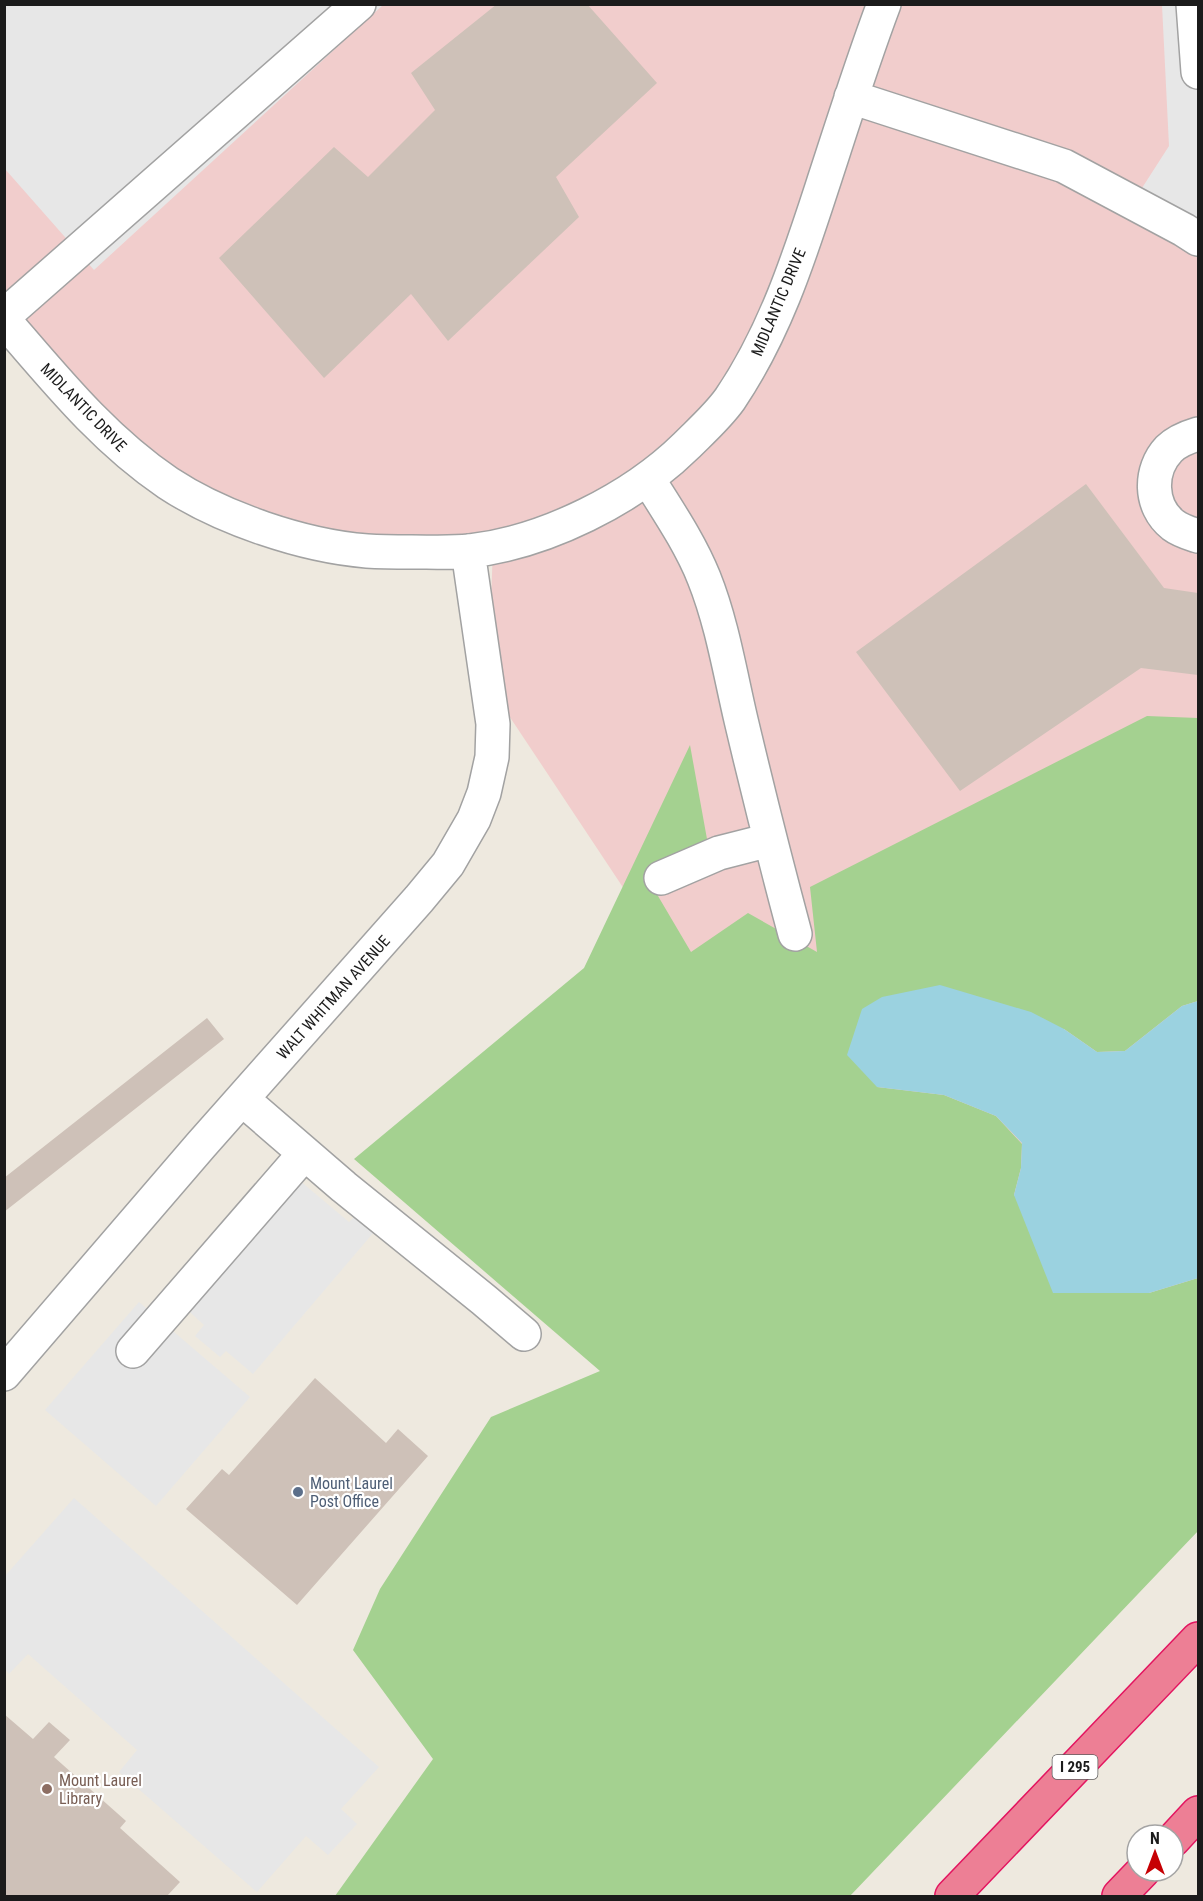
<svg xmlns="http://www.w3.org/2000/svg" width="1203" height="1901" viewBox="0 0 1203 1901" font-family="'Roboto Condensed',sans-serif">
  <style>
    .commercial { fill: #f1cdcc }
    .forest { fill: #a4d190 }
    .parking { fill: #e7e7e7 }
    .water { fill: #9bd2e0 }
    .building { fill: #cec1b8 }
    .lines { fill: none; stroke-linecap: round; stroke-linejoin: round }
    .minor-casing { stroke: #a2a2a2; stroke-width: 36 }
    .highway-casing { stroke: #e31560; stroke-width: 36 }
    .minor { stroke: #fff; stroke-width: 33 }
    .highway { stroke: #ed7f95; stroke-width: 33 }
    .service-dot { fill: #5c6f8a; stroke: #fff; stroke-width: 2 }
    .education-dot { fill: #8d6e63; stroke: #fff; stroke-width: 2 }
    .labels { text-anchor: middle; stroke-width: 4.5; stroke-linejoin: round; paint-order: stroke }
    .shield { fill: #fff; stroke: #5f5f5f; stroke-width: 1.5 }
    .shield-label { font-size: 15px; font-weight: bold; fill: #1b1b1b }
    .street-label { font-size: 16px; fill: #1b1b1b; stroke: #fff }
    .service-label { font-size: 16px; fill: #4e5e75; stroke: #fff; text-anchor: start }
    .education-label { font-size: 16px; fill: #785e54; stroke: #fff; text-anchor: start }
  </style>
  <rect width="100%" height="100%" fill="#eee9df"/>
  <path class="commercial" d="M4,5h1194v1516l-497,-516 -213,-321 5,-137 -68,5 -227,-51 -193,-181z"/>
  <path class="forest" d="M1147,716l51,2v283l-16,5 -57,45 -28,1 -33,-23 -187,58 67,8 52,21 26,28 -1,24 -7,27 135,98 49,-15v253l-348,365h-515l98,-137 -80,-109 27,-61 111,-172 109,-46 -246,-212 230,-191 106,-223 17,94 -59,40 43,73 57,-39 69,39 -7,-65z"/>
  <path class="parking" d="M4,5h379l-289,265 -89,-101z
    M1162,5h36v246l-65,-49 36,-56z
    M293,1175l56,47 6,-6 19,16 -121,142 -27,-23 -6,6 -25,-21 9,-11 -22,-20z
    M139,1302l111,95 -94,109 -111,-96z
    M74,1498l305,269 -38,42 16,15 -29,31 -22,-19 -49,56 -138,-120 18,-22 -109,-96 -19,20 -4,-5v-93z"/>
  <path class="water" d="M940,985l91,27 33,17 33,23 28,-1 57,-45 16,-5v277l-49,15h-96l-39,-98 7,-27 1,-25 -26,-27 -52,-21 -67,-8 -30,-32 15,-46 20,-12z"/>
  <path class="building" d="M497,4h90l70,79 -101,94 23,40 -131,124 -37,-47 -87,84 -105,-120 115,-111 34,30 67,-67 -24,-37z
    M1086,484l78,104 34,5v82l-57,-7 -181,123 -104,-139z
    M207,1018l17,21 -220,173v-34z
    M315,1378l71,65 12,-14 30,27 -131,149 -111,-96 36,-40 7,6z
    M4,1714l29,25 16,-17 21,18 -16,17 72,64 -6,7 60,54 -13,14h-163z"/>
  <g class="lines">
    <g class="minor-casing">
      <path id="minor" d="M1193,4l5,68
        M851,97l213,69 120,64 14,9
        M4,316l355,-312
        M4,320c51,59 99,119 164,163 53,35 135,63 199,68 15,1 30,1 45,1 19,0 39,1 58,-1 76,-9 162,-52 216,-105 15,-15 32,-30 44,-47 44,-65 68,-138 92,-212 20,-61 39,-122 62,-183
        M1198,434c-10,3 -21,7 -29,15 -20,21 -20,57 4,76 8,6 16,8 25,11
        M648,479c20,32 42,64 56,99 18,45 26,95 37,142 17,72 35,143 54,214
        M661,878l58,-25 51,-13
        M242,1099l102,88 140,113 40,34
        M133,1351l171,-197
        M4,1374l197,-229 218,-246 29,-35 26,-45 10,-26 8,-36 1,-33 -25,-173"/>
    </g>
    <g class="highway-casing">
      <path id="highway" d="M1173,1840l25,-27
        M952,1896l246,-257
        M1119,1896l24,-25"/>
    </g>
    <use href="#minor" class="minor"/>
    <use href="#highway" class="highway"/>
  </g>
  <circle class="service-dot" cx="298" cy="1492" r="6"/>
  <circle class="education-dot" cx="47" cy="1789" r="6"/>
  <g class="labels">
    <rect class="shield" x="1052.5" y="1755" width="45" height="24" rx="4.5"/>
    <g class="shield-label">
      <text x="1075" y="1772">I 295</text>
    </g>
    <g class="street-label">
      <text transform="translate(778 302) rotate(-67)" y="6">MIDLANTIC DRIVE</text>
      <text transform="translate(84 407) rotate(46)" y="6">MIDLANTIC DRIVE</text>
      <text transform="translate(333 997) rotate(-48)" y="6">WALT WHITMAN AVENUE</text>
    </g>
    <g class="service-label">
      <text x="310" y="1489">Mount Laurel<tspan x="310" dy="18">Post Office</tspan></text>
    </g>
    <g class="education-label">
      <text x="59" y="1786">Mount Laurel<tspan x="59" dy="18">Library</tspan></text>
    </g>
  </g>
  <rect width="1203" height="1901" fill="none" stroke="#1b1b1b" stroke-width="12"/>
  <g transform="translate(1155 1853)"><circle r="28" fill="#ffffff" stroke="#a4a4a4" stroke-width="1.5"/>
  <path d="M0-4.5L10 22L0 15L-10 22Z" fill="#c60004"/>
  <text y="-9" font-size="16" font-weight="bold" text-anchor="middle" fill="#1b1b1b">N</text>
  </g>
</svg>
